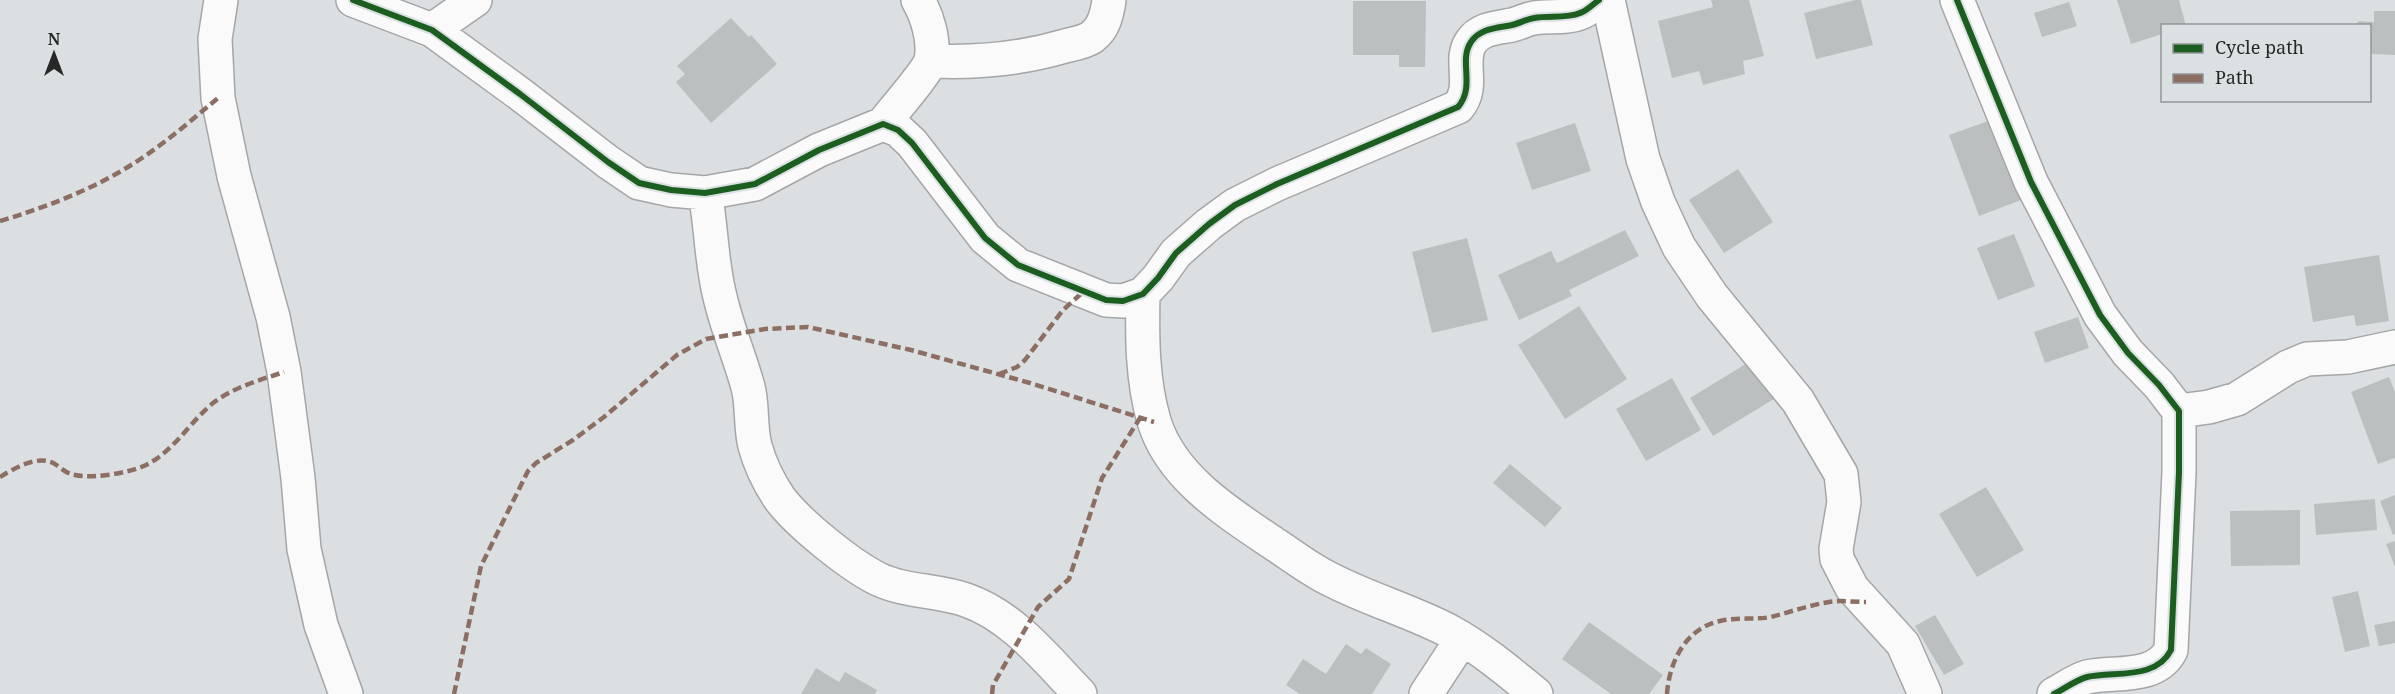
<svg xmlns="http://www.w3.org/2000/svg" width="2395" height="694" viewBox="0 0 2395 694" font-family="'Noto Serif',serif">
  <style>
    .building { fill: #bcbfbf }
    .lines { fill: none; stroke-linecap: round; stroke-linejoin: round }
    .minor-casing { stroke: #a4a6a8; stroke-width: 36 }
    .minor { stroke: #fafafa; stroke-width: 33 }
    .quiet { stroke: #8d6e63; stroke-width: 4.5; stroke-dasharray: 9 4.5; stroke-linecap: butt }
    .cycleway-casing { stroke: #dbe0e2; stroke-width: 10 }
    .cycleway { stroke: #1b5e20; stroke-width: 6 }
  </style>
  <rect width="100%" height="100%" fill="#dcdfe1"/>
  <path class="building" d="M1711,0h38l15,56 -21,5 2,13 -42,11 -4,-14 -27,7 -14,-57 55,-14z
    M1855,0h6l12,45 -57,14 -12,-46z
    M2117,0h62l7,26h-24v8l-31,10z
    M1353,1h73l-1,66h-26v-12h-46z
    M2069,2l8,24 -35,11 -8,-24z
    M2374,11h21v44l-25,-1v-28h-13l1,-5 16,1z
    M731,18l18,19 2,-2 26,29 -66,59 -35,-41 9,-8 -8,-8z
    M1991,120l30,80 -42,16 -30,-81z
    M1575,123l16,48 -59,19 -16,-47z
    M1738,169l35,53 -49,31 -35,-53z
    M1625,230l14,26 -70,34 3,6 -53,24 -21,-45 53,-24 6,12z
    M2014,234l21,52 -37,14 -21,-52z
    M1467,238l21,82 -56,13 -20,-81z
    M2379,255l10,66 -33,5 -2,-11 -41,7 -9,-55z
    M1579,306l48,73 -62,40 -47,-74z
    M2078,317l11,31 -44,15 -11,-31z
    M1759,356l23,38 -69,42 -23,-38z
    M2389,377l6,15v66l-17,6 -27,-72z
    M1672,378l29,52 -55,31 -30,-52z
    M1510,464l52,44 -17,19 -52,-44z
    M1986,487l38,63 -47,27 -38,-63z
    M2395,495v39l-2,1 -13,-34z
    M2375,499l2,31 -61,5 -2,-31z
    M2300,510v55l-69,1 -1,-55z
    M2395,541v26l-9,-23z
    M2358,591l12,55 -25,6 -13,-55z
    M1935,615l29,49 -20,11 -29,-49z
    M2395,621v22l-16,3 -5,-21z
    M1589,622l74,53 -14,19h-38l-49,-35z
    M1346,644l15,10 5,-6 25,16 -19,30h-72l-14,-9 17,-26 23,15z
    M816,668l23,14 6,-10 32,18 -2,4h-74z"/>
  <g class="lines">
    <g class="minor-casing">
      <path id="minor" d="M221,0l-6,39 3,59 16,78 39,141 11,55 14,106 6,71 17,76 25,69
        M353,0l79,30 88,64 88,68 31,21 32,7 34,3 50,-9 64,-34 64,-26 15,6 14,13 73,95 33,27 88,35 17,1 20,-7 15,-16 18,-25 33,-29 26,-19 42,-21 181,-77c18,-21 0,-46 13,-65 9,-14 27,-14 41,-17 8,-2 15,-6 22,-7 15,-3 32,1 46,-5 7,-2 13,-9 19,-13
        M1608,0l35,159 15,43 21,45 33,49 86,105 43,73 3,28 -8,47 1,10 15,29 51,56 22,50
        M1957,0l74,182 69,133 28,38 31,32 20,26v61l-8,178c-15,30 -56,21 -84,27 -11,3 -23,12 -33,17
        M432,30l43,-30
        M931,61c46,2 90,-2 134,-15 8,-2 20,-4 27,-9 12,-9 15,-23 17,-37
        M883,124c10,-13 45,-53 48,-64 4,-20 -4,-44 -13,-60
        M705,193c7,36 6,72 16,108 7,29 19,57 27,86 5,19 2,40 7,59 5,18 14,37 25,53 19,25 70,66 98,80 27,13 60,11 88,21 47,16 81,60 114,94
        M1143,294c-1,42 -1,86 11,127 17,57 76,93 122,124 15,10 30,21 46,30 41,23 88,35 129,57 31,17 58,40 85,62
        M2179,411l30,-4 28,-8 51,-32 19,-8 41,-2 47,-10
        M1426,694l36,-55"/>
    </g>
    <use href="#minor" class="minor"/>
    <path class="quiet" d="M0,221c50,-15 99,-34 142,-63 27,-18 52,-40 76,-60
      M999,374l18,-7 8,-7 38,-50 20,-18
      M0,477c15,-9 38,-23 55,-13 6,4 12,10 20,11 19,4 54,-2 71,-10 27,-13 44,-43 67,-62 21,-16 47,-23 71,-31
      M454,694l27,-128 47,-95 8,-8 37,-23 31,-23 73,-62 29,-16 59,-10 43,-2 103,23 119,33 124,39
      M992,694l1,-9 45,-78 31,-28 33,-101 38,-60
      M1667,694c2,-32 19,-66 53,-73 17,-4 34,-1 51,-4 19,-5 39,-12 58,-15 12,-2 25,0 37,0"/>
    <g class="cycleway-casing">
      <path id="cycleway" d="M353,0l79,30 88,64 88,68 31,21 32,7 34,3 50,-9 64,-34 64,-26 15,6 14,13 73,95 33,27 88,35 17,1 20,-7 15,-16 18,-25 33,-29 26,-19 42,-21 181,-77c18,-21 0,-46 13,-65 9,-14 27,-14 41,-17 8,-2 15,-6 22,-7 15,-3 32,1 46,-5 7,-2 13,-9 19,-13
        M1957,0l74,182 69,133 28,38 31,32 20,26v61l-8,178c-15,30 -56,21 -84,27 -11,3 -23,12 -33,17"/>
    </g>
    <use href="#cycleway" class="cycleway"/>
  </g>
  <rect x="2161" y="24" width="210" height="78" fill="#dbe0e2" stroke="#939698" stroke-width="1.5"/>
  <rect x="2173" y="44" width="30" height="9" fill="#1b5e20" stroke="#939698" stroke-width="1.5"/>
  <text x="2215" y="54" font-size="18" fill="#262828">Cycle path</text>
  <rect x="2173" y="74" width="30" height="9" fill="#8d6e63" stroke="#939698" stroke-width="1.5"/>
  <text x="2215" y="84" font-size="18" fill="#262828">Path</text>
  <g transform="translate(54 54)" stroke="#dbe0e2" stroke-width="4.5" paint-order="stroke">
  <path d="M0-4.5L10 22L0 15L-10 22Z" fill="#262828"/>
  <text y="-9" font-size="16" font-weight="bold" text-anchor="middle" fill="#262828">N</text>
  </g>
</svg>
